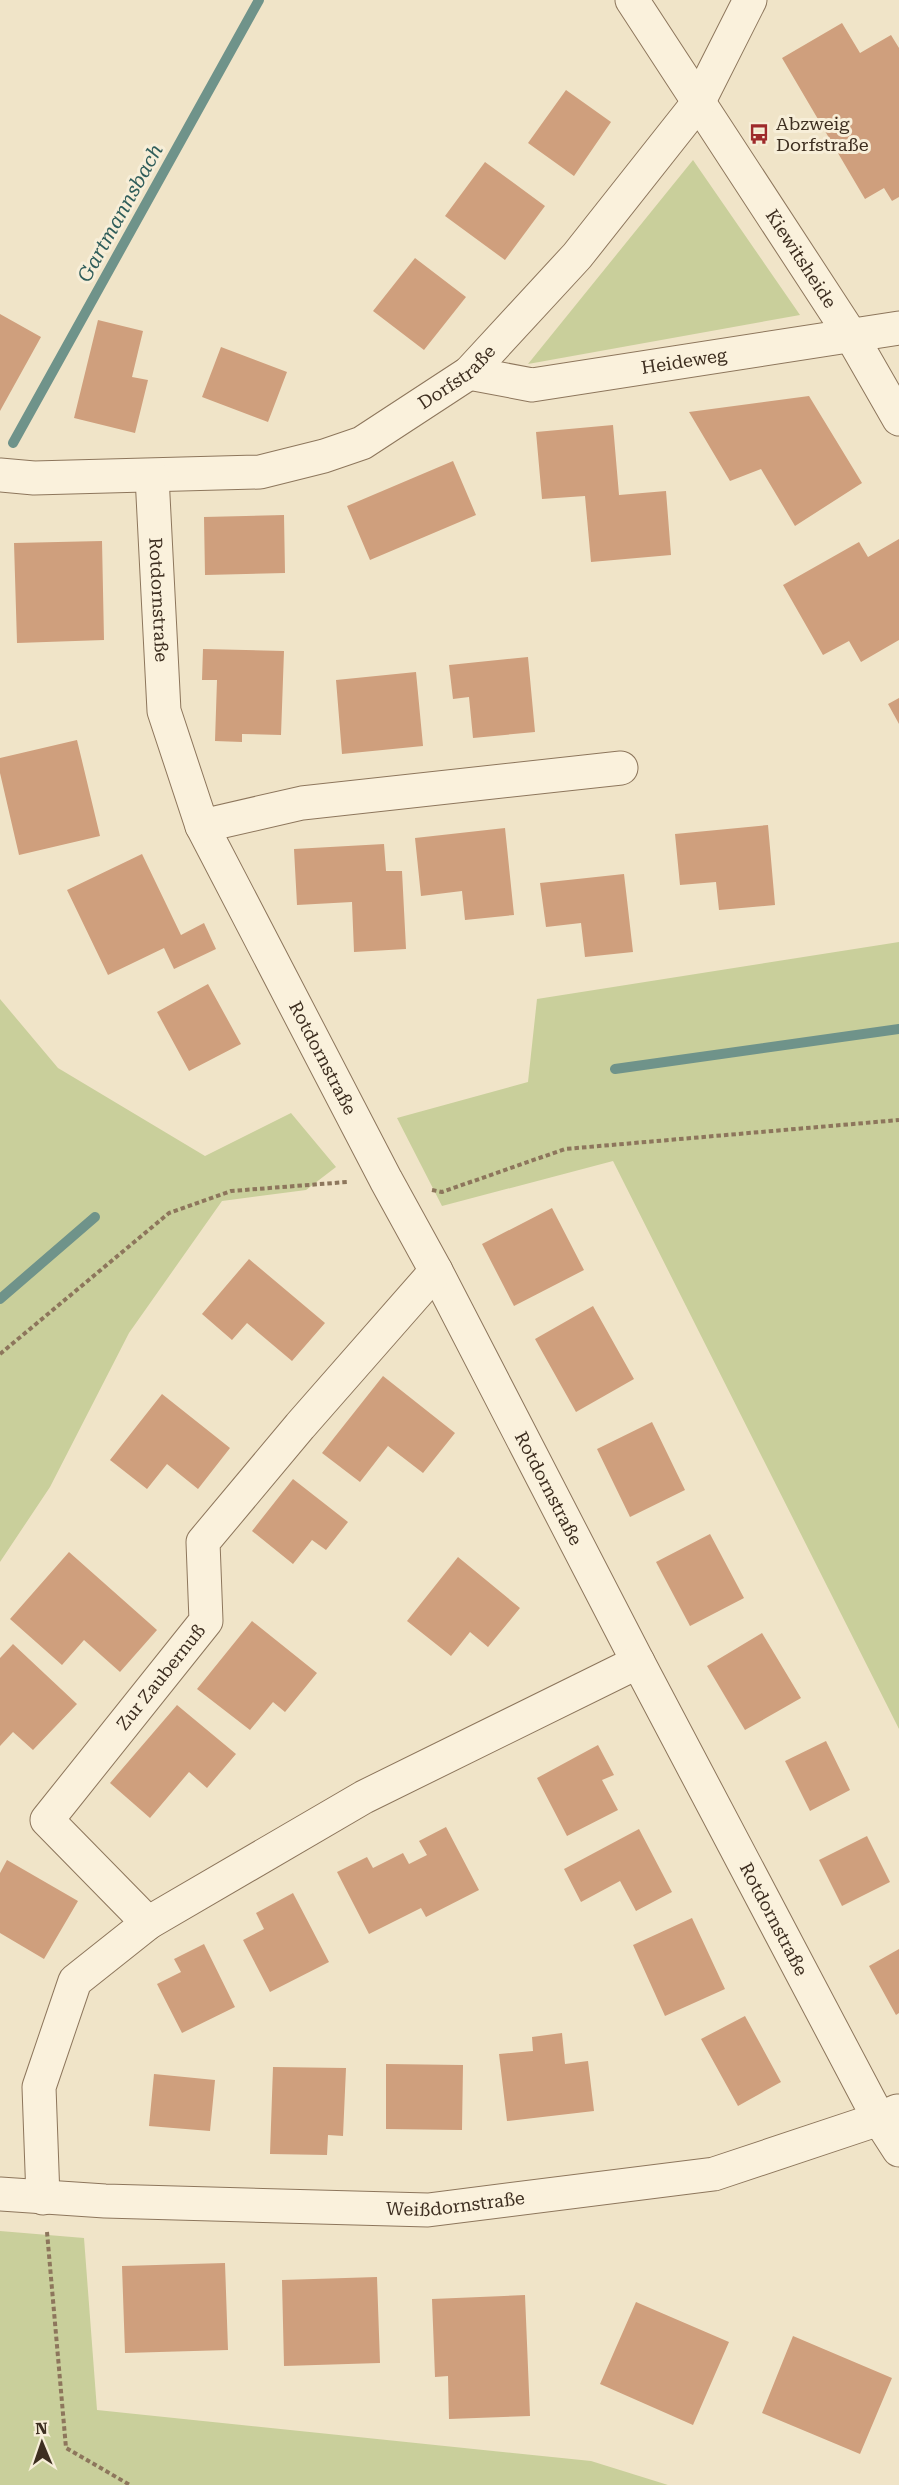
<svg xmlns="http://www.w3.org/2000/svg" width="899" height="2485" viewBox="0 0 899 2485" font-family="'Roboto Serif',serif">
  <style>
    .green { fill: #c9cf9b }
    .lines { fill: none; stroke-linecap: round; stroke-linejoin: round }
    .stream { stroke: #6f938a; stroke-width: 10 }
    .building { fill: #cf9f7d }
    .minor-casing { stroke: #8d765c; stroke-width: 35 }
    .path { stroke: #8d765c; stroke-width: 4; stroke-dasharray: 4.5 3; stroke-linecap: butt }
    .minor { stroke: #faf1dc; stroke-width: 33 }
    .labels { text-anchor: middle; stroke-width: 6; stroke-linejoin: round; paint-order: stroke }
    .poi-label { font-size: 18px; fill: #3d2e20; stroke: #f7eed8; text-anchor: start }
    .street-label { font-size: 18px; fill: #3d2e20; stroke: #f7eed8 }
    .water-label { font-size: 20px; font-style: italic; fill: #2f5d5a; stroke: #f7eed8 }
  </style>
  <rect width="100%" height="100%" fill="#f0e4c8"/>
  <path class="green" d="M693,160l107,155 -272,49z
    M899,942v787l-286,-568 -171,45 -45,-88 131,-36 9,-83z
    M0,999l58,69 147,88 86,-43 45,54 -30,23 -84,11 -93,132 -79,154 -50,75z
    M0,2231l84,7 13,172 494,51 77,24h-668z"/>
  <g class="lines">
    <path class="stream" d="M13,443l246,-443
      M615,1069l284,-40
      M0,1299l95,-82"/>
  </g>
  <path class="building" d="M842,23l18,30 31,-18 8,13v149l-7,4 -8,-13 -19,11 -83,-141z
    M566,90l45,32 -37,54 -46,-33z
    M485,162l60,44 -40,54 -60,-44z
    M415,258l51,39 -42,53 -51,-39z
    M0,314l41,23 -41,74z
    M98,320l45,11 -11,46 16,3 -13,53 -61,-15z
    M221,347l66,25 -19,50 -66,-25z
    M809,396l53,87 -67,43 -34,-57 -31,12 -41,-69z
    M613,425l6,70 47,-4 5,64 -80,7 -6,-66 -43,3 -6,-67z
    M453,461l23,54 -106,45 -23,-54z
    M284,515l1,58 -80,2 -1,-58z
    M899,539v101l-38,22 -12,-21 -26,14 -40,-70 76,-43 9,15z
    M102,541l2,99 -87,3 -3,-100z
    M203,649l81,2 -3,84 -39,-1v8l-27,-1 2,-61h-15z
    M528,657l7,75 -62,6 -4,-41 -16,2 -4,-34z
    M416,672l7,74 -81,8 -6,-74z
    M899,698v26l-11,-20z
    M77,740l23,96 -81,19 -19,-82v-15z
    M768,825l7,80 -56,5 -3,-28 -36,3 -5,-51z
    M505,828l9,87 -49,5 -3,-29 -41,5 -6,-58z
    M384,844l2,27h16l4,78 -52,3 -2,-50 -55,3 -3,-56z
    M142,854l39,81 23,-12 12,26 -42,20 -10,-21 -56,27 -41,-85z
    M624,874l9,78 -48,5 -4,-34 -35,4 -6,-44z
    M208,984l33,60 -52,27 -32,-59z
    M552,1208l32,62 -70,36 -32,-62z
    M249,1259l76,64 -33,38 -45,-38 -15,17 -30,-26z
    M593,1306l41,73 -58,33 -41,-73z
    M383,1376l72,57 -32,40 -35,-27 -28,36 -38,-29z
    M162,1394l68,54 -32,41 -31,-25 -20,25 -37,-29z
    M652,1422l33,68 -55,27 -33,-68z
    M293,1479l55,43 -22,28 -14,-10 -19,24 -41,-33z
    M710,1534l34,64 -54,28 -34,-64z
    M69,1552l88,78 -37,42 -36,-32 -22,25 -52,-46z
    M458,1557l62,51 -32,39 -18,-15 -19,24 -44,-35z
    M252,1621l65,52 -32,39 -12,-10 -23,28 -53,-41z
    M762,1633l39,65 -56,32 -38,-64z
    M13,1644l64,60 -44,46 -20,-18 -13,14v-88z
    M177,1705l59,49 -29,34 -18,-16 -39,46 -40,-35z
    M826,1741l24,49 -40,21 -25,-50z
    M598,1745l16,30 -12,5 16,30 -51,26 -30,-58z
    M446,1827l33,63 -53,27 -5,-9 -52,26 -32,-62 30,-15 6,11 30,-15 6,11 18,-9 -8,-14z
    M639,1829l33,63 -36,19 -16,-30 -39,21 -17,-33z
    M867,1836l23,46 -48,24 -23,-46z
    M7,1860l71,41 -34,58 -44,-26v-60z
    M293,1893l36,69 -59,30 -27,-52 21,-11 -8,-16z
    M692,1918l33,71 -60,27 -32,-71z
    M204,1944l31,63 -53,26 -25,-49 24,-12 -7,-13z
    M899,1949v64l-3,2 -27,-49z
    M745,2016l36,66 -43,24 -37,-67z
    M562,2033l3,31 23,-3 6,50 -87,10 -8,-67 34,-3 -1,-14z
    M386,2064l77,1 -1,65 -76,-1z
    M273,2067l73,1 -3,68 -15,-1 -1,20 -57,-1z
    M154,2074l61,6 -5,51 -61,-5z
    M225,2263l3,87 -103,3 -3,-87z
    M377,2277l3,86 -96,3 -2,-86z
    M525,2295l5,121 -81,3 -1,-43 -13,1 -3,-78z
    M636,2302l93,40 -36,83 -93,-41z
    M793,2336l99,42 -32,76 -98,-41z"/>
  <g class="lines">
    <g class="minor-casing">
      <g id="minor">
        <path id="s1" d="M632,0l220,337 47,82"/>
        <path id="s2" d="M469,373l63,12 367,-57"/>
        <path id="s3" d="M0,475l34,3 226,-6 64,-16 38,-13 107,-70 108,-117 121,-153 52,-103"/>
        <path id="s4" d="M152,476l12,235 38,115 184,354 50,91 202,391 241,457 20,31"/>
        <path d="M202,826l100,-23 319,-35"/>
        <path id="s5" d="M148,1923l-101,-103 159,-199 -3,-79 97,-116 136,-155"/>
        <path id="s6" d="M0,2194l105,7 323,9 286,-36 165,-55 18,-8"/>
        <path d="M43,2198l-4,-111 36,-106 73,-58 216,-126 274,-135"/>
      </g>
    </g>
    <path class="path" d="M432,1190l10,2 123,-43 334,-29
      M0,1354l169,-141 62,-22 116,-9
      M47,2232l19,216 64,37"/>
    <use href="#minor" class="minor"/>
  </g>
  <defs>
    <g id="bus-bare" transform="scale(1.62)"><path d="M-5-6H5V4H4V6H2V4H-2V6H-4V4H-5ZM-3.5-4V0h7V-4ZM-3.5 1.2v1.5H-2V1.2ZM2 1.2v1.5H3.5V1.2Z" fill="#9e2a2b" stroke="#f7eed8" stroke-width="2.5" paint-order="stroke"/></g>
  </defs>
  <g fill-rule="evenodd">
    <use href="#bus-bare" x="759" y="134"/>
  </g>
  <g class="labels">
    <g class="poi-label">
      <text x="776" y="130">Abzweig<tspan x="776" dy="21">Dorfstraße</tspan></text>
    </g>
    <g class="street-label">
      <text dy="6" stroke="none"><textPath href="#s1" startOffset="309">Kiewitsheide</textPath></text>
      <text dy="6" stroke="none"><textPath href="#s2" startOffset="218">Heideweg</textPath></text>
      <text dy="6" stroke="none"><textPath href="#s3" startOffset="482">Dorfstraße</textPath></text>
      <text dy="6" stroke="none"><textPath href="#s4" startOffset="124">Rotdornstraße</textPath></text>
      <text dy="6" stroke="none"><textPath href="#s4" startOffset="618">Rotdornstraße</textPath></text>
      <text dy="6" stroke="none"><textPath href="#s4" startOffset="1104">Rotdornstraße</textPath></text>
      <text dy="6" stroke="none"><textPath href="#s5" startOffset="327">Zur Zaubernuß</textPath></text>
      <text dy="6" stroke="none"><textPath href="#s4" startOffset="1590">Rotdornstraße</textPath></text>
      <text dy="6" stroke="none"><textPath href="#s6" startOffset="456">Weißdornstraße</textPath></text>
    </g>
    <g class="water-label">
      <text transform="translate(120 213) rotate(-61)" y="7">Gartmannsbach</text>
    </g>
  </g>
  <g transform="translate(42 2443) rotate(358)" stroke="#f7eed8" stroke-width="4.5" paint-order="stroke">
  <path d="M0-4.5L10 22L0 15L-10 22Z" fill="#3d2e20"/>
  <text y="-9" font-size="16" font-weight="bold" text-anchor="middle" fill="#3d2e20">N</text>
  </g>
</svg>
